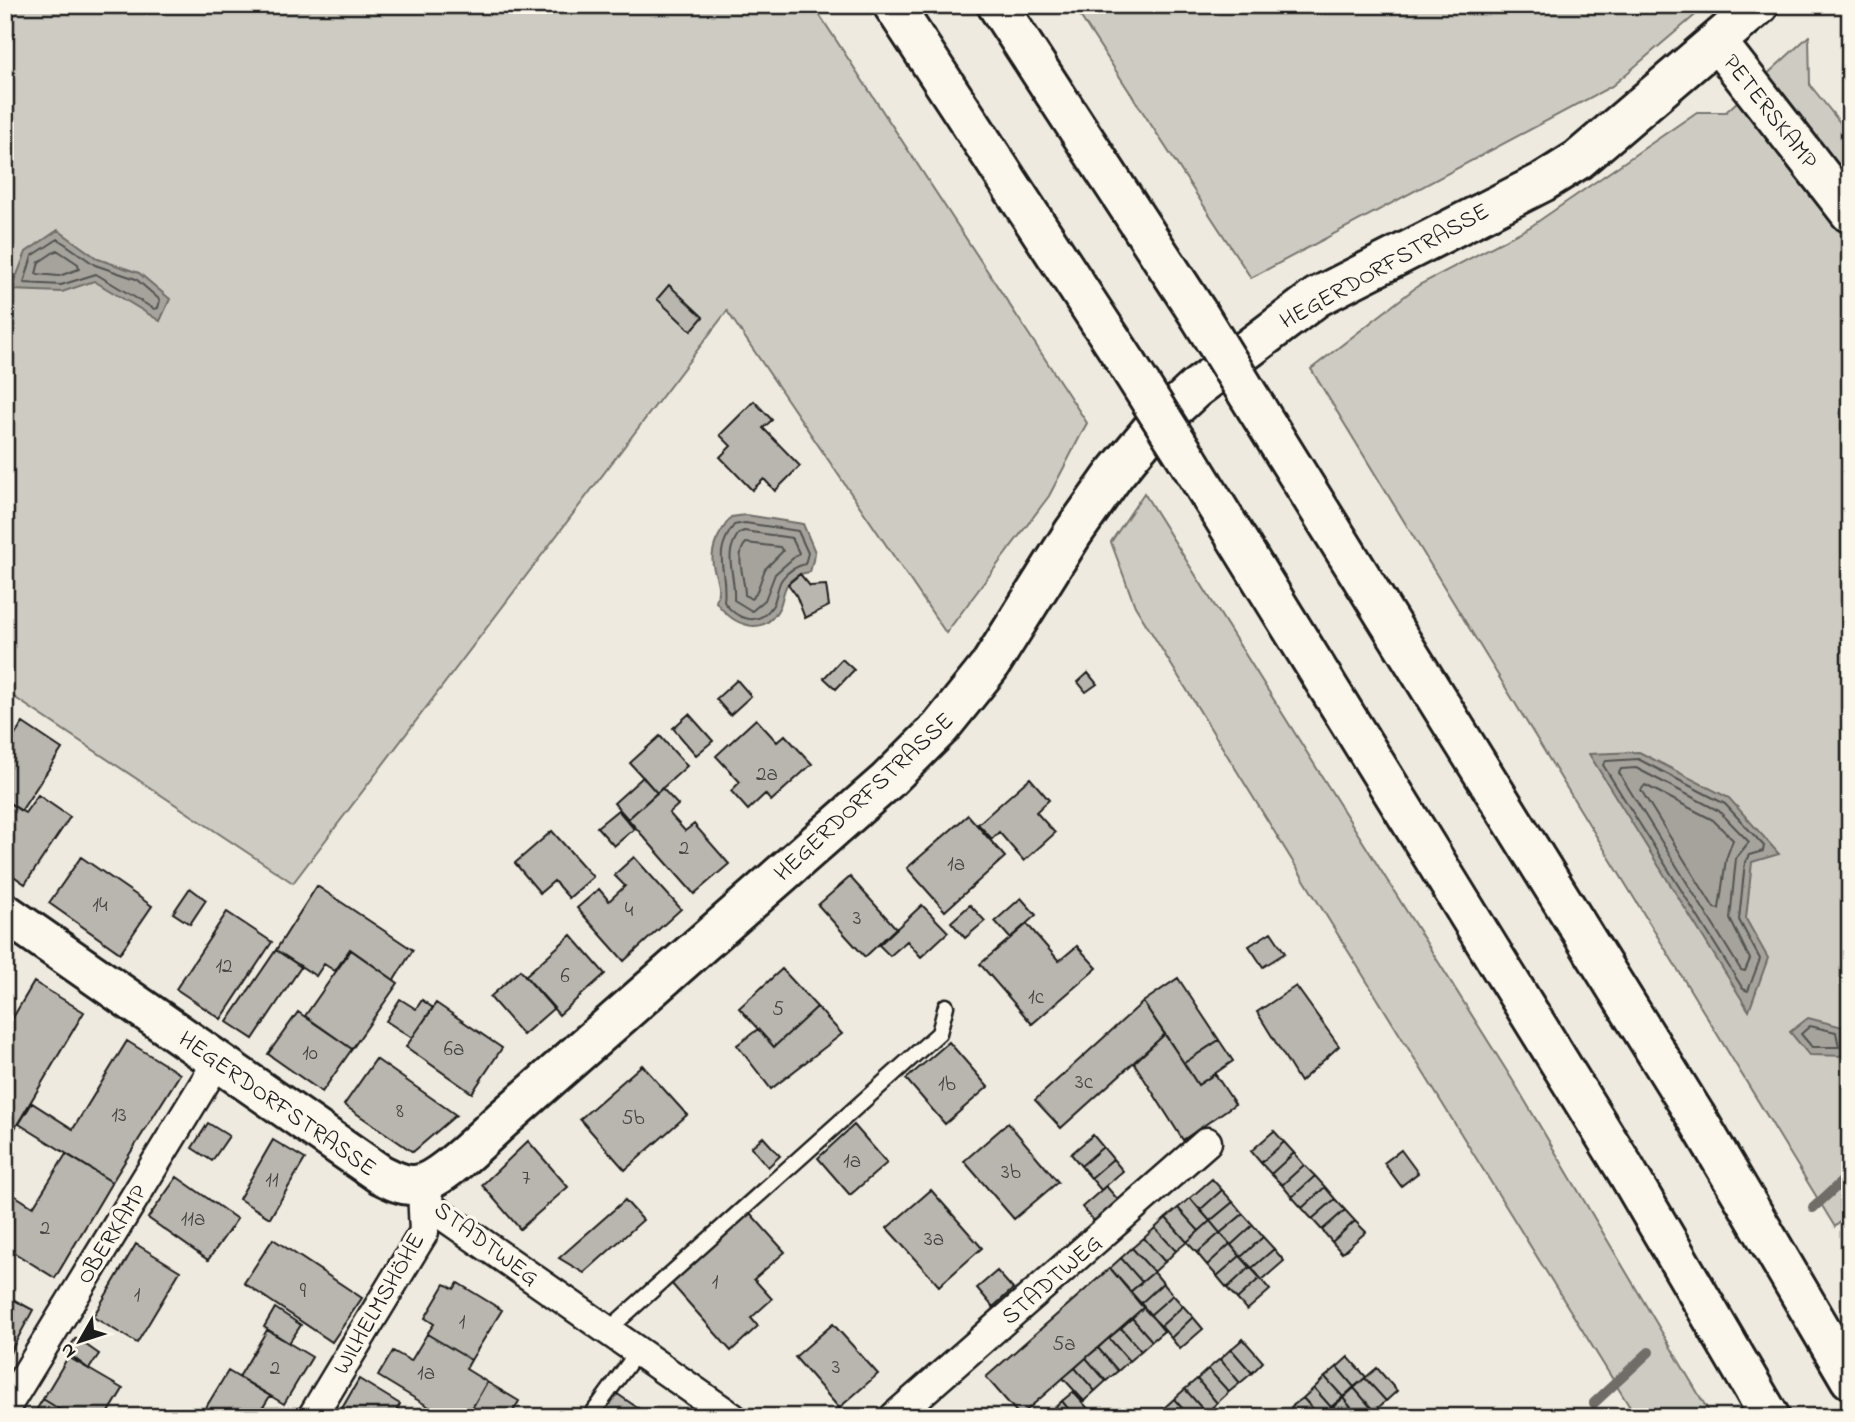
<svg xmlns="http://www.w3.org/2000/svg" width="1855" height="1422" viewBox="0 0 1855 1422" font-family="'Indie Flower',sans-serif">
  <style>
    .green { fill: #ceccc2; stroke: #75746f; stroke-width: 2 }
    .water { fill: #a6a39d; stroke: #6f6d69; stroke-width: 2 }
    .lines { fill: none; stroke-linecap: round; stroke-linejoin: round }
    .shore { stroke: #535250; stroke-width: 2 }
    .stream { stroke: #6f6d69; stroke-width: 10 }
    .building { fill: #b9b6af; stroke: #1c1c1c; stroke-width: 2 }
    .lane-casing { stroke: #1c1c1c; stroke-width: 19 }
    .street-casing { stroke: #1c1c1c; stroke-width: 33 }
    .secondary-casing { stroke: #1c1c1c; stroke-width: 44 }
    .highway-casing { stroke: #1c1c1c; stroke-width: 44 }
    .lane { stroke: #fbf7ec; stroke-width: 14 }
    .street { stroke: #fbf7ec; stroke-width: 28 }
    .secondary { stroke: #fbf7ec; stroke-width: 38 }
    .highway { stroke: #fbf7ec; stroke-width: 38 }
    .highway-bridge-casing { stroke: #1c1c1c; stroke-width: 44; stroke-linecap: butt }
    .highway-bridge { stroke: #fbf7ec; stroke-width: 38 }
    .labels { text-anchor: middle; stroke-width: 7; stroke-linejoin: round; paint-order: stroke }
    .number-label { font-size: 21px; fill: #434241 }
    .street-label { font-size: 24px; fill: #1c1c1c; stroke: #fbf7ec }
  </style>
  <rect width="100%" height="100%" fill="#eeeadf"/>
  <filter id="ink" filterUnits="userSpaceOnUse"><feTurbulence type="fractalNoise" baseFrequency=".0143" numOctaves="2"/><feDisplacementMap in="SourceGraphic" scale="14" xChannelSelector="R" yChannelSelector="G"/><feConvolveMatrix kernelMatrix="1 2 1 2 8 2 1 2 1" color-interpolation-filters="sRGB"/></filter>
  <g filter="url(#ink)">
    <path class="green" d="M5,5h808l274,418 -38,73 -103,137 -219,-322 -434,572 -288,-192z
      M1073,5h634l-95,81 -361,192z
      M1809,36l1,49 40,50v1077l-15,15 -524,-858 108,-84 111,-58 167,-115h29z
      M1144,493l371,591 197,333h-76l-501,-811 -24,-64z"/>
    <path class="water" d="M58,230l40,29 41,14 31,26 -10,22 -66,-40 -32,11 -51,-2 15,-38z
      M746,515l57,9 12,28 -5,20c-9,1 -18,4 -23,13 -4,6 -4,14 -7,21 -16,34 -47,19 -64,-4 4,-14 2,-19 -2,-32 -6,-21 6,-38 17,-53z
      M1639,752l90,46 50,56 -27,8 -6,57 22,39 -19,53 -160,-257z
      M1808,1018l35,9 5,29 -39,-1 -19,-23z"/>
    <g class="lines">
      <path class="shore" d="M58,239l37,26 41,14 24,21 -2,8 -4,1 -58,-35 -35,11 -37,-2 8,-27z
        M57,250l21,14 1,5 -20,7 -23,-2 3,-12z
        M745,523l53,8 10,22 -3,11c-8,2 -17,7 -23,15 -5,7 -5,18 -9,26 -14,23 -36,15 -49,-3 4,-33 -13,-46 10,-77z
        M744,531l48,7 7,15 -24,21 -10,26 -13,11 -18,-11c2,-26 -12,-44 5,-67z
        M746,543l34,4 3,4 -18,18 -9,25 -5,5 -6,-4c0,-17 -11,-40 1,-52z
        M1638,759l87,45 39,42 -1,5 -14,4 -4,7 -6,58 21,39 -12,32 -5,-2 -140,-224 3,-4z
        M1636,768l83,43 30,31 -13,16 -6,61 20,40 -5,12 -4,-1 -122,-197 2,-4z
        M1645,785l68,35 20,20 -7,19 -7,50 -5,-1 -73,-118z
        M1810,1026l26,6 3,15h-27l-11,-13z"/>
      <path class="stream" d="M1813,1208l37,-34
        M1594,1403l55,-51"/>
    </g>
    <path class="building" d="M669,285l34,32 -12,14 -34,-32z
      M754,401l18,19 -9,8 37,38 -25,25 -11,-12 -12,11 -32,-33 11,-11 -11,-11z
      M800,574l10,12 16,-1 3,21 -24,12 -9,-23 -8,-11z
      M842,659l12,11 -18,19 -12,-11z
      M1088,673l9,11 -11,8 -8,-10z
      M737,680l14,16 -21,19 -14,-16z
      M689,714l24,27 -17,14 -23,-27z
      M756,719l21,23 8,-7 27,29 -41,37 -6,-7 -17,16 -17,-19 9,-9 -24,-26z
      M23,723l39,26 -41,62 -16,-11v-50z
      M660,736l27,30 -30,27 -27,-30z
      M643,777l14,16 -29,26 -14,-16z
      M1030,778l19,22 -13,12 19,21 -31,28 -25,-29 -7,7 -14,-15z
      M662,788l16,17 -9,8 16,18 9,-7 35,40 -35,30 -66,-75z
      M38,795l32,22 -45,67 -20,-14v-70l20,13z
      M618,810l16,19 -20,17 -17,-19z
      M968,815l37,42 -60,54 -38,-43z
      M552,831l41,46 -24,21 -15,-17 -14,12 -25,-30z
      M81,857l71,49 -32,47 -71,-50z
      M634,857l47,52 -57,52 -47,-53 22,-19 10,12 16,-15 -11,-11z
      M850,877l46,51 -31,29 -47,-52z
      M317,886l96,64 -19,30 -44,-31 -15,22 -11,-7 -8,12 -40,-26z
      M190,888l16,12 -16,24 -17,-11z
      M1021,898l15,17 -26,23 -15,-17z
      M922,905l26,27 -27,25 -14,-16 -17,15 -11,-11z
      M970,905l15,16 -20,17 -14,-16z
      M227,912l45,30 -51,77 -45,-30z
      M1027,924l32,37 18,-15 20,22 -65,56 -52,-60z
      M1271,932l14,21 -22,14 -14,-21z
      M571,935l34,39 -46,41 -34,-39z
      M276,950l25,17 -48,72 -26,-17z
      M351,950l47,33 -46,66 -47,-33z
      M782,969l35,38 -43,40 -35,-39z
      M520,970l34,38 -31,27 -33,-38z
      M1178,978l41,62 -35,23 -41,-61z
      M34,982l50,30 -79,133v-114z
      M1296,986l43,60 -39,36 -43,-70z
      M400,999l16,10 6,-9 11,8 -21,30 -26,-17z
      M1143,1002l22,32 -104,94 -26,-28z
      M436,1003l66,45 -30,45 -66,-46z
      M817,1007l25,27 -71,55 -34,-44 21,-16 16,18z
      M298,1012l54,37 -30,43 -54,-38z
      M1165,1034l33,51 17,-11 20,30 -52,36 -49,-77z
      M1219,1040l14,21 -35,24 -14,-22z
      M127,1041l53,33 -68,108 -93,-58 13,-21 41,26z
      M949,1042l39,45 -43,37 -39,-45z
      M376,1059l80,56 -43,37 -69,-47z
      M642,1065l45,50 -62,55 -45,-51z
      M208,1123l21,13 -17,25 -20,-13z
      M1008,1123l50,59 -44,37 -50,-58z
      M854,1125l33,38 -37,32 -32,-37z
      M1274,1131l10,11 -23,21 -10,-12z
      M1093,1135l10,12 -22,19 -10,-12z
      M763,1137l17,19 -12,11 -17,-20z
      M273,1140l32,19 -35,59 -31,-19z
      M528,1141l40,46 -48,42 -38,-44z
      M1284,1142l10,11 -23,21 -10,-11z
      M1103,1147l10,12 -22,19 -10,-12z
      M1401,1150l17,23 -17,13 -17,-23z
      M1294,1153l10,12 -22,20 -11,-11z
      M66,1154l46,28 -57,96 -50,-31v-45l6,-9 22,14z
      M1113,1159l10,12 -22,19 -10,-12z
      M1304,1165l11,11 -23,21 -10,-12z
      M1315,1176l10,11 -23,21 -10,-11z
      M177,1177l60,42 -29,41 -60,-42z
      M1212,1179l10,11 -22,20 -10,-12z
      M1106,1186l13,15 -24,21 -13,-15z
      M1325,1187l10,12 -23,20 -10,-11z
      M931,1190l51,58 -43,38 -52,-58z
      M1222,1190l11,12 -23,19 -10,-11z
      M1190,1198l20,23 -11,10 -21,-23z
      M1335,1199l10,11 -23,20 -10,-11z
      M625,1200l18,20 -59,53 -25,-15z
      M1233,1202l10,12 -23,19 -10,-12z
      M1178,1208l21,23 -12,11 -21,-24z
      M1345,1210l10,11 -23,21 -10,-12z
      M750,1213l35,39 -31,27 18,20 -21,19 7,8 -27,25 -60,-68z
      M1243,1214l10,11 -22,20 -11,-12z
      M1166,1218l21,24 -11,9 -21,-23z
      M1210,1221l10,12 -23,20 -10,-11z
      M1355,1221l11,11 -24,21 -10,-11z
      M1253,1225l10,12 -22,20 -10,-12z
      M1155,1228l21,23 -11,11 -21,-24z
      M1220,1233l10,11 -23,21 -10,-12z
      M1263,1237l11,12 -22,19 -11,-11z
      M1144,1238l21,24 -11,10 -22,-24z
      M273,1239l89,59 -30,44 -88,-59z
      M136,1244l44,27 -43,72 -44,-26z
      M1230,1244l10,12 -23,20 -10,-11z
      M1132,1248l22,24 -12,10 -21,-24z
      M1274,1249l10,12 -22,19 -10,-12z
      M1240,1256l10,11 -23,21 -10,-12z
      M1121,1258l21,24 -12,10 -20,-24z
      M1250,1267l10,11 -23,21 -10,-11z
      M1110,1268l34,39 -124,109 -34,-39z
      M997,1271l16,18 -20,18 -16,-19z
      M1154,1272l9,11 -23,21 -10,-12z
      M1260,1278l10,12 -23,20 -10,-11z
      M458,1283l44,27 -31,50 -44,-26 7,-10 -9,-6 20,-34 9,5z
      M1163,1283l10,12 -23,20 -10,-11z
      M5,1295l28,15 -27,50 -1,-1z
      M1173,1295l10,11 -22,20 -11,-11z
      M1183,1306l10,11 -22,21 -10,-12z
      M1144,1307l20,24 -12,10 -20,-23z
      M275,1308l26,17 -12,18 -25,-16z
      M1193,1317l10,12 -23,20 -9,-11z
      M1132,1318l20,23 -11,10 -20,-23z
      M833,1324l45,50 -39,34 -44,-51z
      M1121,1328l20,23 -12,10 -20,-23z
      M267,1330l45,27 -28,47 -45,-27z
      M427,1334l44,26 -5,9 21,13 -20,35h-14l-12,-7 -2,3 -61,-37 15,-25 18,10z
      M76,1338l23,16 -10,15 -23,-17z
      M1109,1338l20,23 -11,10 -20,-23z
      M1243,1339l20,23 -11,11 -21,-24z
      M1098,1348l20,23 -12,10 -20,-23z
      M1231,1349l21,24 -12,10 -20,-24z
      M68,1357l55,32 -17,28 -13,-3 -21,3 -29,-18z
      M1348,1357l18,20 -12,10 -17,-20z
      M1086,1358l20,23 -11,10 -20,-23z
      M1220,1359l20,24 -11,9 -21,-23z
      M1337,1367l17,20 -11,10 -18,-20z
      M1075,1368l20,23 -11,10 -21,-23z
      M1377,1368l20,23 -11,10 -21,-23z
      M1208,1369l21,23 -12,11 -20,-24z
      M228,1371l42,25 -13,21h-57z
      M1325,1377l18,20 -12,10 -17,-19z
      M1365,1378l21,23 -12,10 -20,-23z
      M359,1379l41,25 -7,13h-56z
      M1197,1379l20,24 -11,10 -21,-24z
      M487,1382l32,19 -9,16h-43z
      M1314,1388l17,19 -10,10 -18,-19z
      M1354,1388l20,23 -6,6h-9l-16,-19z
      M1185,1389l21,24 -5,4h-11l-16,-18z
      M1073,1392l20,22 -3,3h-15l-13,-16z
      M616,1393l35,24h-51z
      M1303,1398l17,19h-21l-8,-10z
      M1343,1398l16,19h-20l-7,-9z
      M43,1399l29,18h-40z
      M1174,1399l16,18h-21l-6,-8z
      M1062,1401l13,16h-19l-5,-6z"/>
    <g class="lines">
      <g class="lane-casing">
        <path id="lane" d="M608,1330l331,-297 7,-27
          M590,1417l48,-66"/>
      </g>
      <g class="street-casing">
        <path id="street" d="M421,1184l11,24 300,209
          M5,1409l213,-348
          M312,1417l112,-185 -2,-42
          M894,1417l313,-275"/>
      </g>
      <g class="secondary-casing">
        <path id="secondary" d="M1717,42l133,171
          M5,913l375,261c10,5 21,11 32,11 25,1 71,-48 90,-65l385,-339 53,-53 49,-61 84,-134 41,-58 38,-46 43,-40 122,-92 226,-115 35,-22 181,-155"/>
      </g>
      <g class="highway-casing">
        <path id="highway" d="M893,5l235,360
          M997,5l202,310
          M1257,409l438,706 155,264
          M1188,460l436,707 146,250"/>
      </g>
      <use href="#lane" class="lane"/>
      <use href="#street" class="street"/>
      <use href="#secondary" class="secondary"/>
      <use href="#highway" class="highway"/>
      <g class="highway-bridge-casing">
        <path id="highway-bridge" d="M1199,315l58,94
          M1128,365l60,95"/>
      </g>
      <use href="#highway-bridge" class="highway-bridge"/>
    </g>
  </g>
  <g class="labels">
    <g class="number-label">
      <text x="767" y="780">2a</text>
      <text x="684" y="854">2</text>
      <text x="956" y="870">1a</text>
      <text x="100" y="911">14</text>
      <text x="629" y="916">4</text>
      <text x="857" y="924">3</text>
      <text x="224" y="972">12</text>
      <text x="565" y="982">6</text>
      <text x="1036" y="1003">1c</text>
      <text x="778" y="1015">5</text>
      <text x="454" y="1055">6a</text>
      <text x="310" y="1059">10</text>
      <text x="1084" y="1088">3c</text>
      <text x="947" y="1090">1b</text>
      <text x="400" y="1117">8</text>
      <text x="119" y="1121">13</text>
      <text x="633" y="1124">5b</text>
      <text x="852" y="1167">1a</text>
      <text x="1011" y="1178">3b</text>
      <text x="526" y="1184">7</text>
      <text x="272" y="1186">11</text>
      <text x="193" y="1225">11a</text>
      <text x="45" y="1234">2</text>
      <text x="934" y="1245">3a</text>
      <text x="715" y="1288">1</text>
      <text x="303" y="1297">9</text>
      <text x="137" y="1301">1</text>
      <text x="462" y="1328">1</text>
      <text x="1064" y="1350">5a</text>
      <text x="836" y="1373">3</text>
      <text x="275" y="1374">2</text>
      <text x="426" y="1379">1a</text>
    </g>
    <g class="street-label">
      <text transform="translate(1771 111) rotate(52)" y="8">PETERSKAMP</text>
      <text transform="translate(1384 265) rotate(-29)" y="8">HEGERDORFSTRASSE</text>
      <text transform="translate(863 796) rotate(-43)" y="8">HEGERDORFSTRASSE</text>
      <text transform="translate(278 1103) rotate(35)" y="8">HEGERDORFSTRASSE</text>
      <text transform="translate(111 1234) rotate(-58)" y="8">OBERKAMP</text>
      <text transform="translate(487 1243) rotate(37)" y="8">STADTWEG</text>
      <text transform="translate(1051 1279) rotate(-41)" y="8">STADTWEG</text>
      <text transform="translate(378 1303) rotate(-60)" y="8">WILHELMSHÖHE</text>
    </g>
  </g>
  <rect width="1855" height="1422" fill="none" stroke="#fbf7ec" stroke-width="28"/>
  <rect x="14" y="14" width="1827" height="1394" fill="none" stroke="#1c1c1c" stroke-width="2.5" filter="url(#ink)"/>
  <g transform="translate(80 1341) rotate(231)" stroke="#fbf7ec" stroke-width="5" paint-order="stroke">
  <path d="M0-5L12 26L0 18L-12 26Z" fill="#1c1c1c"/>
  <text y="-10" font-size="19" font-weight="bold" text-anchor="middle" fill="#1c1c1c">N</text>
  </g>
</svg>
